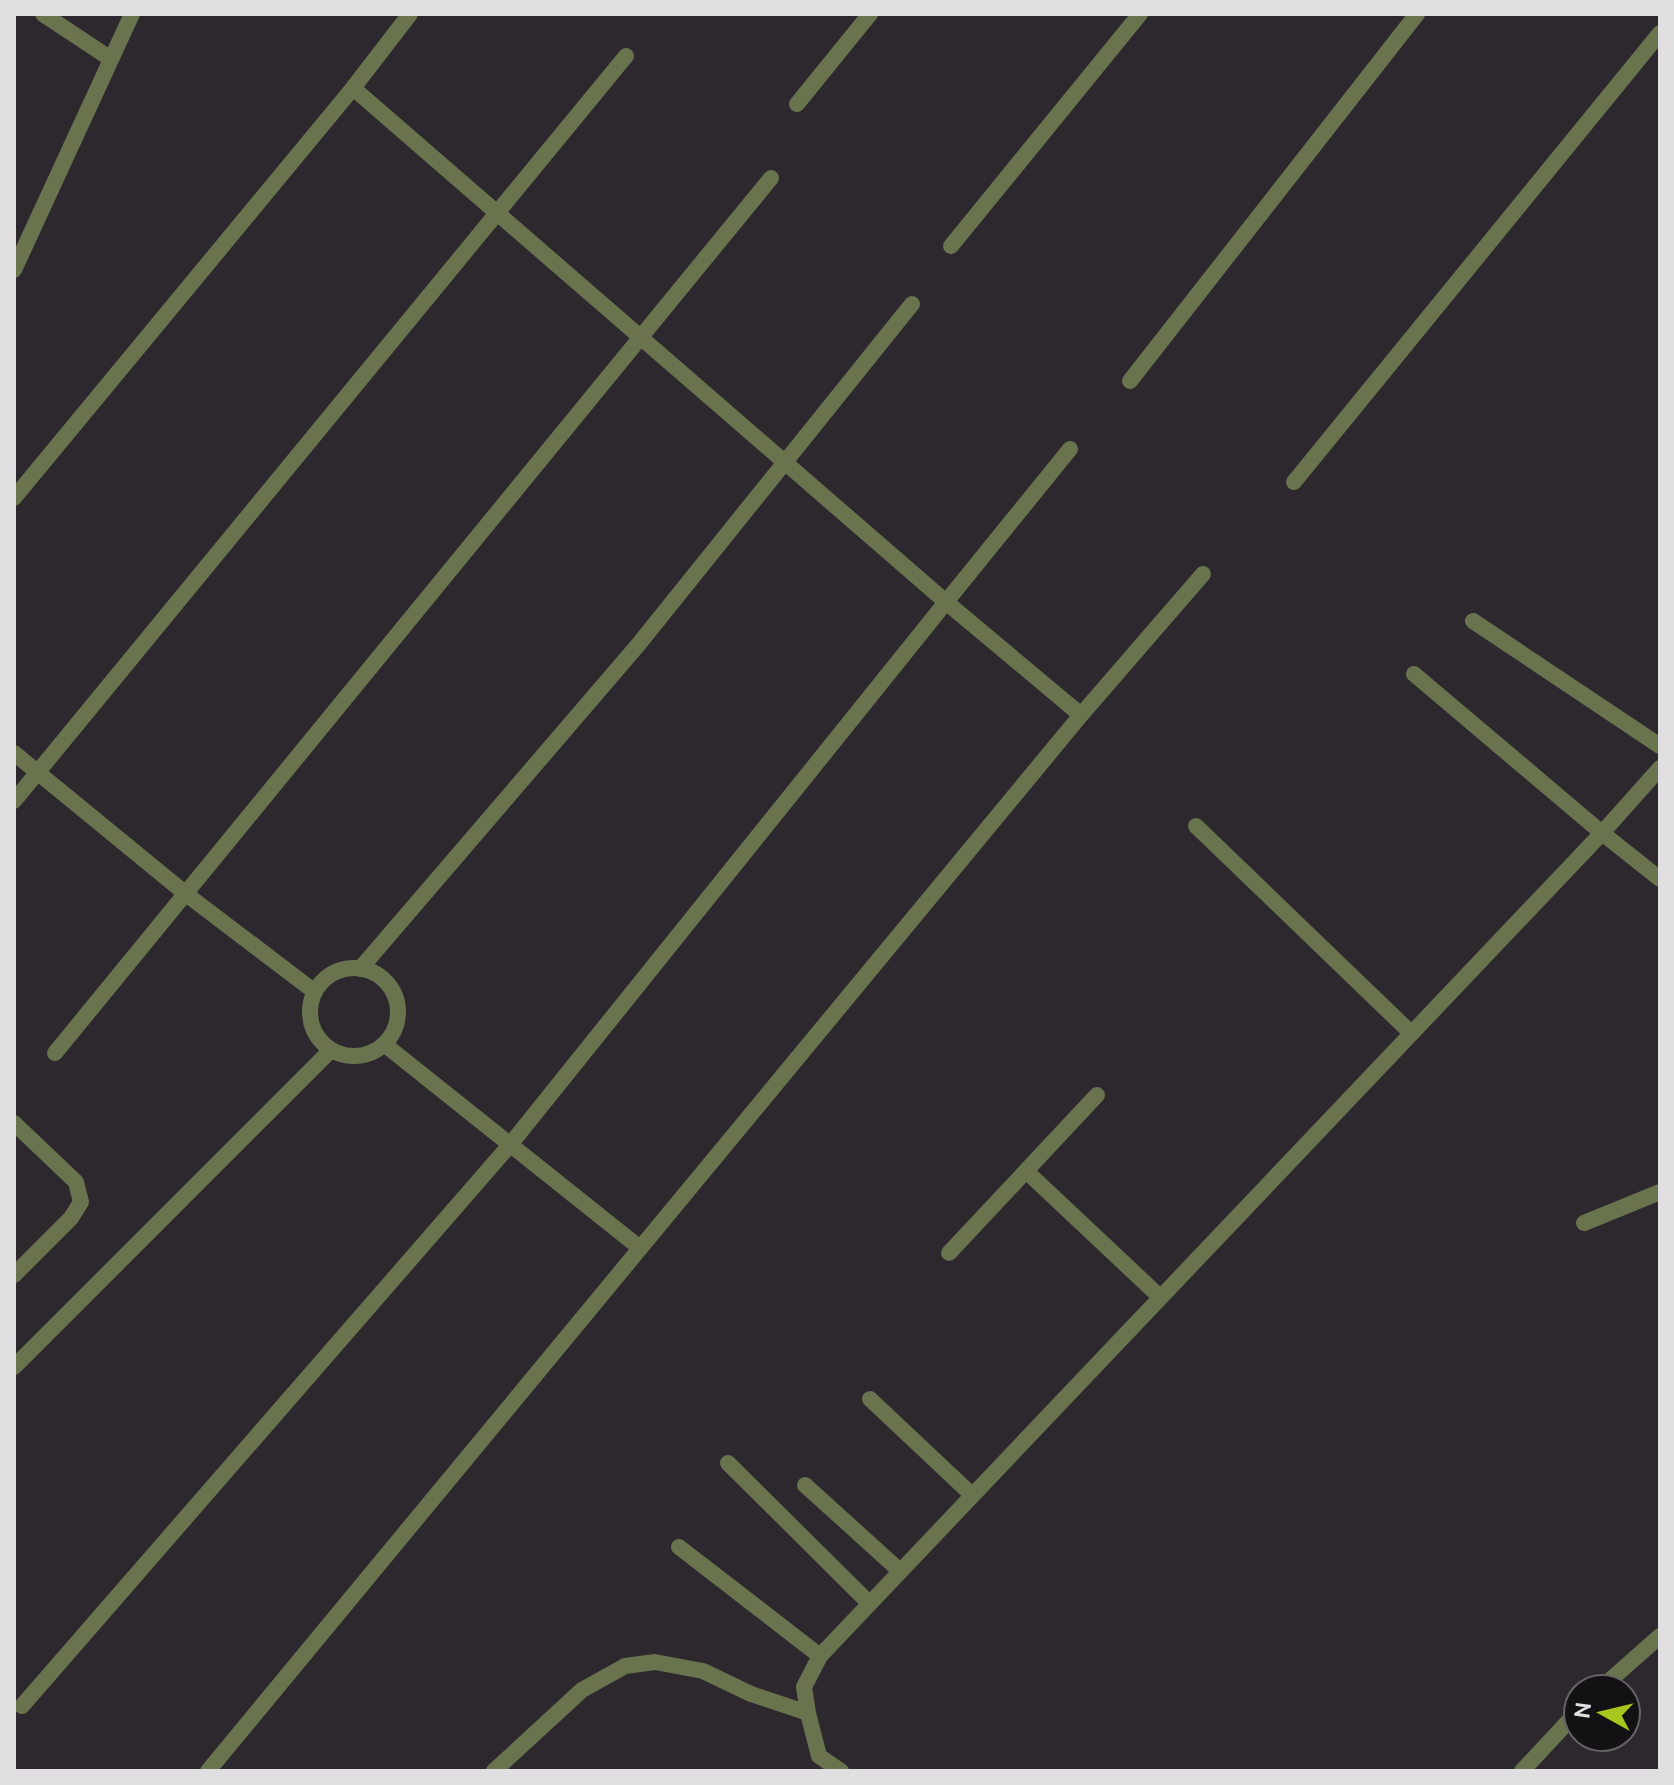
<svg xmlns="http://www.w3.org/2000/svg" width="1674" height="1785" viewBox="0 0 1674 1785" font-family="Ubuntu,sans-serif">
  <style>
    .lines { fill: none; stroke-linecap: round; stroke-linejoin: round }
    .service { stroke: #69734e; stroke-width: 16 }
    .minor { stroke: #69734e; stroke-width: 16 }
  </style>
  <rect width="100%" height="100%" fill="#2d282e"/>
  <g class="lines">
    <path class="service" d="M1473,621l187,125
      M14,1123l62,59 5,20 -10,16 -57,57
      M1584,1223l76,-31
      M870,1399l102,96
      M805,1485l95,86"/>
    <path class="minor" d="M43,14l68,45
      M353,88l57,-74
      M797,104l73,-90
      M951,246l189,-232
      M14,270l118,-256
      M1130,381l287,-367
      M1070,449l-124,153 135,113
      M1294,482l366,-449
      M14,498l339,-410 593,514 -437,544 -487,560
      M1414,674l188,159 58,-65
      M14,753l172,141 129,98
      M14,801l612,-745
      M1196,826l215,207
      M310 1012a44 44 0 1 1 88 0a44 44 0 1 1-88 0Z
      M360,969l278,-324 274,-341
      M384,1044l256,204
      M55,1053l716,-875
      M1026,1171l134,126
      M949,1253l148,-158
      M14,1367l317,-317
      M728,1463l141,140
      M679,1547l141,109
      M1600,1689l60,-53
      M208,1771l873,-1056 122,-141
      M494,1771l88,-81 43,-24 30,-4 48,9 48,23 57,19
      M841,1771l-22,-15 -11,-43 -4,-26 16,-31 782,-823 58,46
      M1522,1771l56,-60"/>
  </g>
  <rect width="1674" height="1785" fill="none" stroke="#e2dfe3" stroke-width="32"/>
  <g transform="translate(1602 1713) rotate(278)"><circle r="38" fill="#141114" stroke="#666367" stroke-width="2"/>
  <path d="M0-6L14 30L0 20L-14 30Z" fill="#a8c71c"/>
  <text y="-12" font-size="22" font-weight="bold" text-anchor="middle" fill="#e2dfe3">N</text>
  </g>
</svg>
